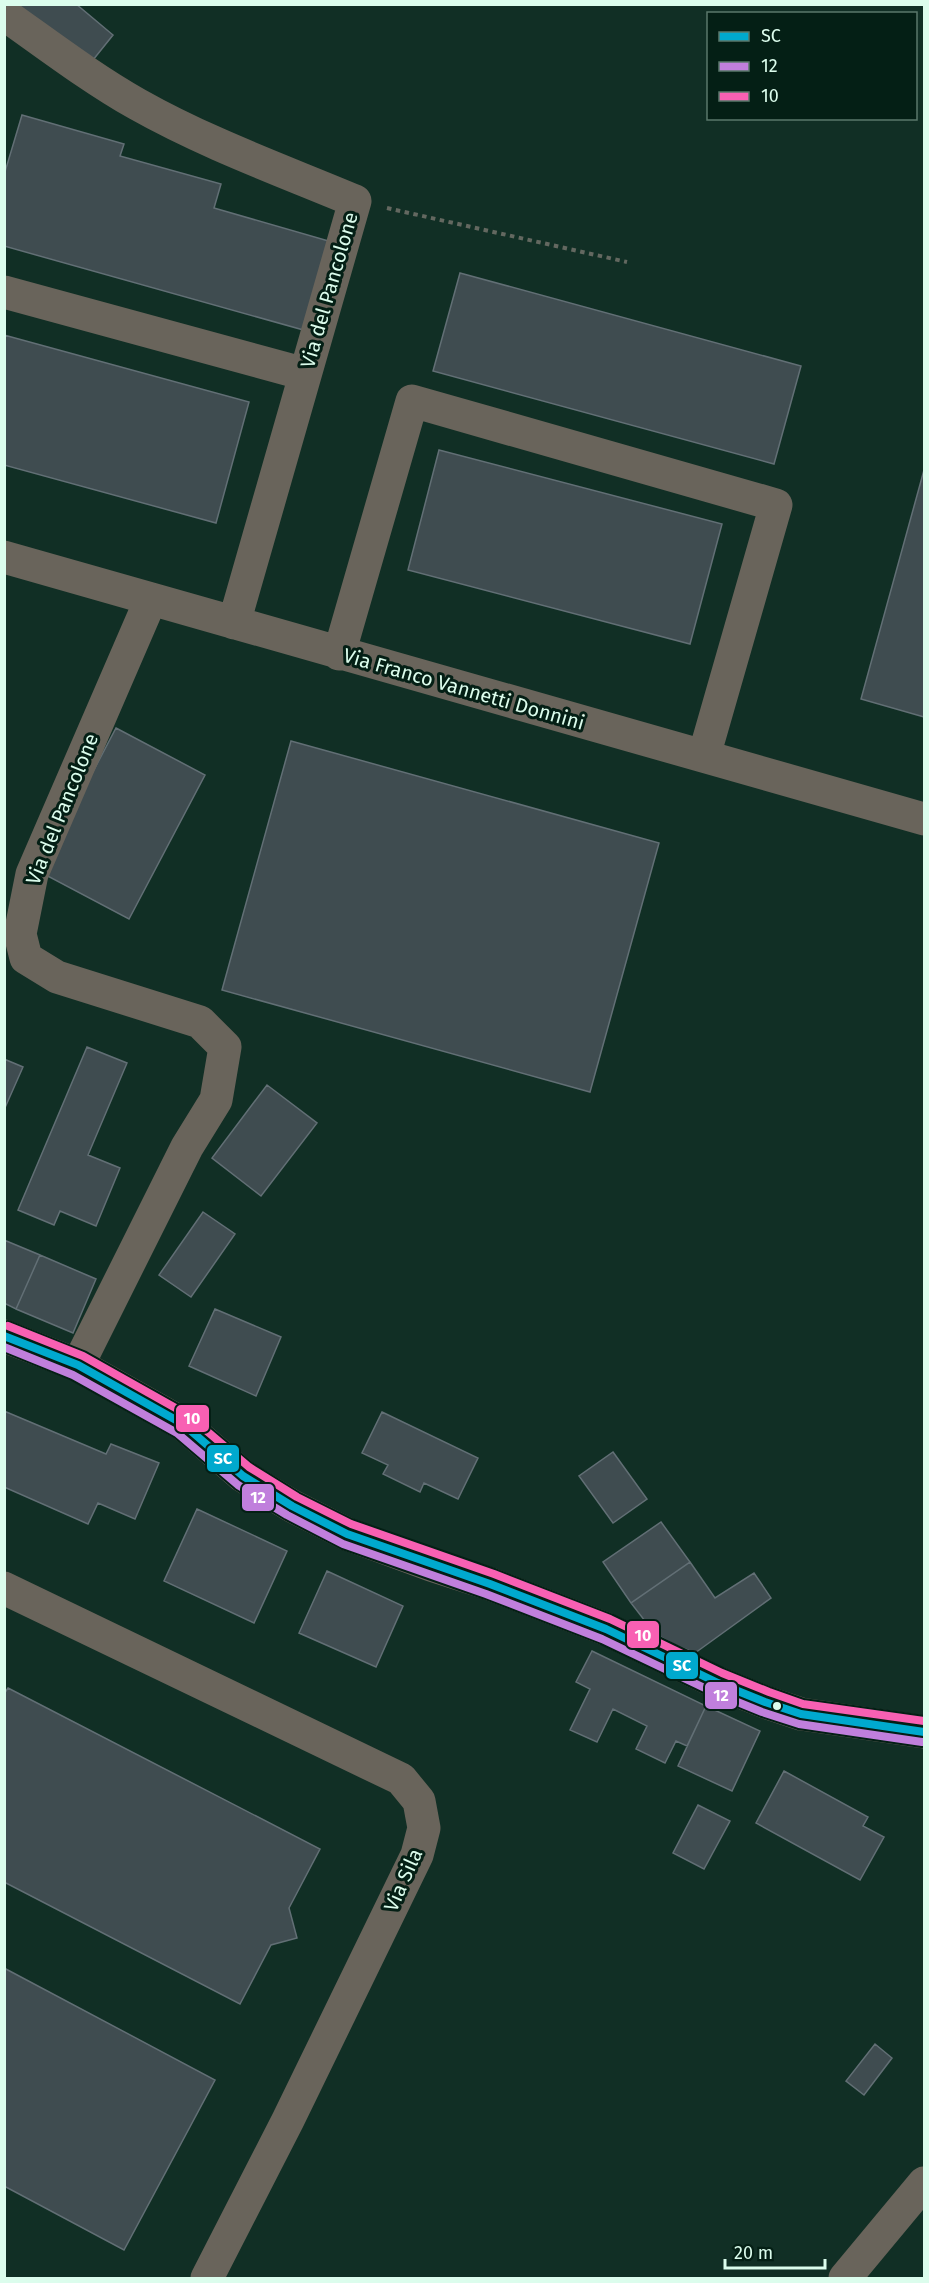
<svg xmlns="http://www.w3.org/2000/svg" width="929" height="2283" viewBox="0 0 929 2283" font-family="'Fira Sans',sans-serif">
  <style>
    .building { fill: #3f4c50; stroke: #626f75; stroke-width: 1.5 }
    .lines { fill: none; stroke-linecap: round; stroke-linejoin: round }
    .path { stroke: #636860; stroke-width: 4; stroke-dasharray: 4.5 4.5; stroke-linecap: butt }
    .minor { stroke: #69645b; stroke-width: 33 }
    .bus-1-casing { stroke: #041f15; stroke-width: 12 }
    .bus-2-casing { stroke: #041f15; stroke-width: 12 }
    .bus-3-casing { stroke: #041f15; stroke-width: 12 }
    .bus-1 { stroke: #00a9ce; stroke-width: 8 }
    .bus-2 { stroke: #c07fdc; stroke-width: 8 }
    .bus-3 { stroke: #f860b3; stroke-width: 8 }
    .bus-dot { fill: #dcfded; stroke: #041f15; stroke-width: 2 }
    .labels { text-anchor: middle; stroke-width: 6; stroke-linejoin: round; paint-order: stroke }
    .street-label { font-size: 20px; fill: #dcfded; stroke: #041f15 }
    .line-badge { stroke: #041f15; stroke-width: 2 }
    .badge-label { font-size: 16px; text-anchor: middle; font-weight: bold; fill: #fff }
  </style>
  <rect width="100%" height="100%" fill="#112f25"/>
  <path class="building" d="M15,4h61l37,31 -24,30z
    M22,115l102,29 -4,12 101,28 -7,24 118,34 -25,89 -303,-85v-71z
    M460,273l341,93 -27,98 -341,-93z
    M4,335l245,67 -33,121 -212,-58z
    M439,450l283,74 -32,120 -282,-74z
    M924,470v247l-63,-18z
    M116,728l89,47 -76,144 -89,-47z
    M291,741l368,102 -69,249 -368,-102z
    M87,1047l40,16 -39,92 32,13 -24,58 -36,-15 -6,14 -36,-15z
    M4,1059l19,8 -19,43z
    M267,1085l50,38 -56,73 -49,-38z
    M203,1212l32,22 -44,63 -32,-22z
    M4,1240l36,15 -24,54 -12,-6z
    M40,1255l56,24 -23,54 -57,-24z
    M215,1309l66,28 -25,59 -67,-30z
    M4,1411l102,43 5,-10 48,19 -24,56 -37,-16 -10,21 -84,-37z
    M382,1412l96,46 -20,41 -34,-16 -4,9 -37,-18 5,-9 -26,-12z
    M613,1452l34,47 -34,24 -34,-47z
    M197,1509l90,42 -33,72 -90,-42z
    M661,1522l29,40 -59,41 -28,-41z
    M690,1562l25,36 39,-25 17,25 -76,55 -20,-8 -20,-11 -24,-31z
    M327,1571l76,35 -27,61 -77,-34z
    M592,1651l114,55 -19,40 -11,-5 -11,22 -29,-14 11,-23 -34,-17 -16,33 -27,-12 20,-41 -14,-7z
    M8,1688l312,161 -31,59 8,30 -26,7 -31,59 -236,-122v-188z
    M706,1706l54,25 -28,60 -54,-25z
    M784,1771l84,46 -5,9 21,11 -24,43 -104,-57z
    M698,1805l32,16 -26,48 -31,-16z
    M4,1968l211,112 -91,170 -120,-64z
    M875,2044l17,14 -28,37 -18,-14z"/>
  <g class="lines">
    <path class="path" d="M387,208l240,54"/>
    <path class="minor" d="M4,14c44,31 87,64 133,90 69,39 144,66 218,97l-121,422
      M4,292l301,82
      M4,557l920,262
      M339,654l73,-253 364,104 -72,251
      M4,1336l74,29 105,59 60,52 49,30 55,28 84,31 59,19 116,45 112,54 47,19 36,12 123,18
      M78,1365l109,-218 29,-47 9,-53 -25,-25 -143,-45 -31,-19 -6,-24 12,-60 119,-275
      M4,1588l397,191 18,22 5,27 -7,27 -129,265 -81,158
      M845,2278l79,-95"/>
    <g class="bus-1-casing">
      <path id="bus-1" d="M4,1336l74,29 105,59 60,52 49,30 55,28 143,50 116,45 112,54 47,19 36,12 123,18"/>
    </g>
    <g class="bus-2-casing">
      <path id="bus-2" d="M4,1347l69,28 104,58 61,52 49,30 56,29 143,50 116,45 111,53 49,20 37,12 123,18"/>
    </g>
    <g class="bus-3-casing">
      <path id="bus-3" d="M8,1326l75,30 105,59 61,52 48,30 54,27 143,50 116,45 112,54 47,19 34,12 121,17"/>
    </g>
    <use href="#bus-1" class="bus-1"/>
    <use href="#bus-2" class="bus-2"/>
    <use href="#bus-3" class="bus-3"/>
  </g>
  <circle class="bus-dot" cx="777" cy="1706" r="5"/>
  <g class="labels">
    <g class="street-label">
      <text transform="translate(329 290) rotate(-74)" y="7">Via del Pancolone</text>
      <text transform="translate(464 689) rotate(16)" y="7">Via Franco Vannetti Donnini</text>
      <text transform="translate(62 809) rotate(-68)" y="7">Via del Pancolone</text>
      <text transform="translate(403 1880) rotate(-66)" y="7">Via Sila</text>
    </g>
  </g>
  <g class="line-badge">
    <rect x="175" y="1404" width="35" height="29" rx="6" fill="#f860b3"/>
    <rect x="206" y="1444" width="34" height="29" rx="6" fill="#00a9ce"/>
    <rect x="241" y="1483" width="34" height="29" rx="6" fill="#c07fdc"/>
    <rect x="626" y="1620" width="34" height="29" rx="6" fill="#f860b3"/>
    <rect x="665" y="1651" width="34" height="29" rx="6" fill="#00a9ce"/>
    <rect x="704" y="1681" width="34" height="29" rx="6" fill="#c07fdc"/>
  </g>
  <g class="badge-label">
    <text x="192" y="1424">10</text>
    <text x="223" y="1464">SC</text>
    <text x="258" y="1503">12</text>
    <text x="643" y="1641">10</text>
    <text x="682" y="1671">SC</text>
    <text x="721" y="1701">12</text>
  </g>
  <rect width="929" height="2283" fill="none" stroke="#dcfded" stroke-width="12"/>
  <rect x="707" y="12" width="210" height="108" fill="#041f15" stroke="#5a786b" stroke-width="1.5"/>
  <rect x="719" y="32" width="30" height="9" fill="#00a9ce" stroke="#5a786b" stroke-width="1.5"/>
  <text x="761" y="42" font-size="18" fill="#dcfded">SC</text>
  <rect x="719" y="62" width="30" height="9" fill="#c07fdc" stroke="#5a786b" stroke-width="1.5"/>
  <text x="761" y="72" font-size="18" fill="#dcfded">12</text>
  <rect x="719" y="92" width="30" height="9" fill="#f860b3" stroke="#5a786b" stroke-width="1.5"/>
  <text x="761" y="102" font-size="18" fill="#dcfded">10</text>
  <path d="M725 2259v9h100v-9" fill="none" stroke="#dcfded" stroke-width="3"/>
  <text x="734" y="2259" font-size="18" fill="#dcfded" stroke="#041f15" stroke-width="4.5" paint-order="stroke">20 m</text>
</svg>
